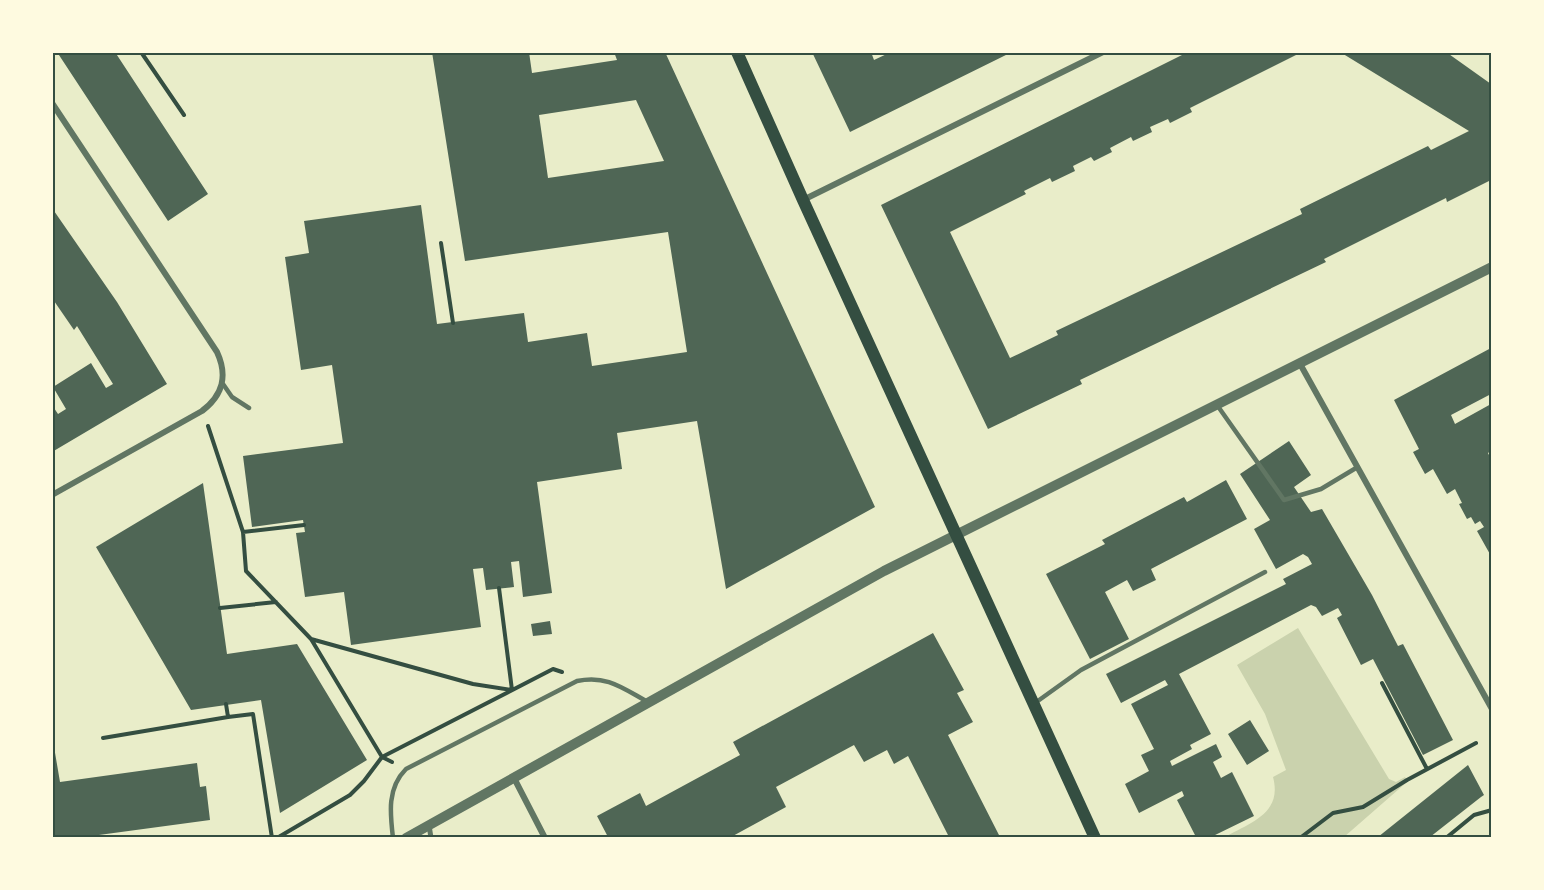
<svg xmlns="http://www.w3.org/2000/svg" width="1544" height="890" viewBox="0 0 1544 890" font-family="Poppins,sans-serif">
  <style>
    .green { fill: #cad2ad }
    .building { fill: #4f6655; fill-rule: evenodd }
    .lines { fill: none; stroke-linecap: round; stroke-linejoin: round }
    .path { stroke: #344e41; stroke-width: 4 }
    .service { stroke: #617663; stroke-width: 4.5 }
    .pedestrian { stroke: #617663; stroke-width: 5 }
    .minor { stroke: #617663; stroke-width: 6 }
    .tertiary { stroke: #617663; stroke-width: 10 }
    .secondary { stroke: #344e41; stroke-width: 12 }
    .neatline { fill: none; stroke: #344e41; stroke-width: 2 }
  </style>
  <rect width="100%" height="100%" fill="#e9edc9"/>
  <path class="green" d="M1298,628l91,151 7,3 9,-5 2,5 -63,55 -121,1c26,-15 60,-24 50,-61l13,-7 -21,-56 -28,-49z"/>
  <path class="building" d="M57,52h58l93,142 -40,27z
    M432,52h97l3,21 85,-13 -3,-8h51l210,455 -149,82 -29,-168 -80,12 5,36 -85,13 15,111 -29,4 -4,-36 -8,1 3,25 -28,3 -3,-22 -10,1 8,58 -130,18 -7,-53 -39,5 -9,-64 9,-1 -2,-12 -51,7 -9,-71 100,-13 -11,-78 -31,5 -16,-113 24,-4 -5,-32 117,-16 16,119 87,-11 4,29 59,-9 5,33 95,-14 -19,-120 -203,29zM636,100l28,61 -116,17 -9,-63z
    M812,52h59l3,8 17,-8h121l-162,80z
    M1188,52h114l-112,56 2,4 -22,11 -2,-4 -18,8 2,5 -19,9 -2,-4 -21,11 2,4 -18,9 -3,-4 -18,9 2,5 -23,11 -2,-4 -26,13 2,3 -76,38 60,126 48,-23 -2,-4 246,-117 -2,-5 128,-63 3,4 38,-19 -129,-79h106l45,32v96l-44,22 -1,-4 -122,61 2,3 -246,118 2,4 -94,45 -107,-224z
    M52,208l65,94 50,82 -115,68v-47l6,9 8,-5 -13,-22 38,-24 15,25 7,-4 -36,-58 -3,4 -22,-32z
    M1491,348v46l-40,21 4,9 36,-20v47l-3,2 3,6v97l-14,-25 7,-4 -4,-6 -5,3 -4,-7 -4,2 -8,-15 3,-1 -7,-14 -8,5 -14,-25 -8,5 -12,-22 6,-3 -25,-49z
    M1289,441l22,34 -17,12 17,25 11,-3 50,86 26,51 5,-2 50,96 -30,15 -50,-96 -12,6 -24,-47 5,-3 -4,-7 -16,8 -6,-9 -5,-2 -132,69 32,60 -21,11 2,4 -22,12 2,5 44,-22 6,13 -9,5 8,16 11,-6 22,44 -43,21h-15l-19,-37 7,-4 -2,-5 -43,22 -14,-29 24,-13 -8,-16 13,-6 -23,-45 37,-19 -3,-5 -44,23 -15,-29 180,-90 -3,-5 29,-15 -4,-7 -5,-3 -27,15 -22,-40 16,-9 -30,-46z
    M1226,480l21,39 -96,50 5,11 -23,11 -6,-11 -22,12 24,47 -39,20 -44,-85 59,-30 -3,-4 82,-43 3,5z
    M203,483l24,171 70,-10 70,116 -87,53 -19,-113 -70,10 -95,-163z
    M550,621l2,13 -19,2 -2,-12z
    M933,633l31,57 -7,3 16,29 -25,13 52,102h-51l-41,-81 -14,8 -7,-14 -23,12 -10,-17 -78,42 10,20 -55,30h-123l-11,-21 43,-23 6,13 94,-51 -7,-13z
    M1250,720l19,31 -22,14 -19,-31z
    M52,735l8,47 137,-19 3,24 6,-1 4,34 -126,17h-32z
    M1468,765l16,30 -3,2 -51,40h-52z"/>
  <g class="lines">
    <path class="path" d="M141,52l43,63
      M441,243l12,80
      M208,426l35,106 3,39 65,68 71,118 10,5
      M243,532l61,-7
      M220,608l56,-6
      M311,639l162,45 39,6 -13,-102
      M1382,683l45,86
      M226,704l2,13 25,-3 19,124
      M103,738l125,-21
      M277,838l73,-43 14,-14 18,-24 171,-88 9,3
      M1300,838l33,-25 30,-6 44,-27 69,-37
      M1446,838l28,-23 18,-5"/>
    <path class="service" d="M223,384l9,13 17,11
      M1217,405l67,95 37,-11 35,-21
      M1035,703l46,-33 184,-98
      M393,838c-3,-25 -6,-50 13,-69l171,-88c29,-6 44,6 69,20"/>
    <path class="pedestrian" d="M429,825l2,13"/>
    <path class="minor" d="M52,103l165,249c11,24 6,43 -15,59l-150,84
      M803,200l300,-148
      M1299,362l193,347
      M514,778l31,60"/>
    <path class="tertiary" d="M406,838l478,-267 608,-304"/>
    <path class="secondary" d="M737,52l66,148 292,638"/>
  </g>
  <rect width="1544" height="890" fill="none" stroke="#fefae0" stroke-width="108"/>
  <rect x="54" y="54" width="1436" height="782" class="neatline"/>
</svg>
